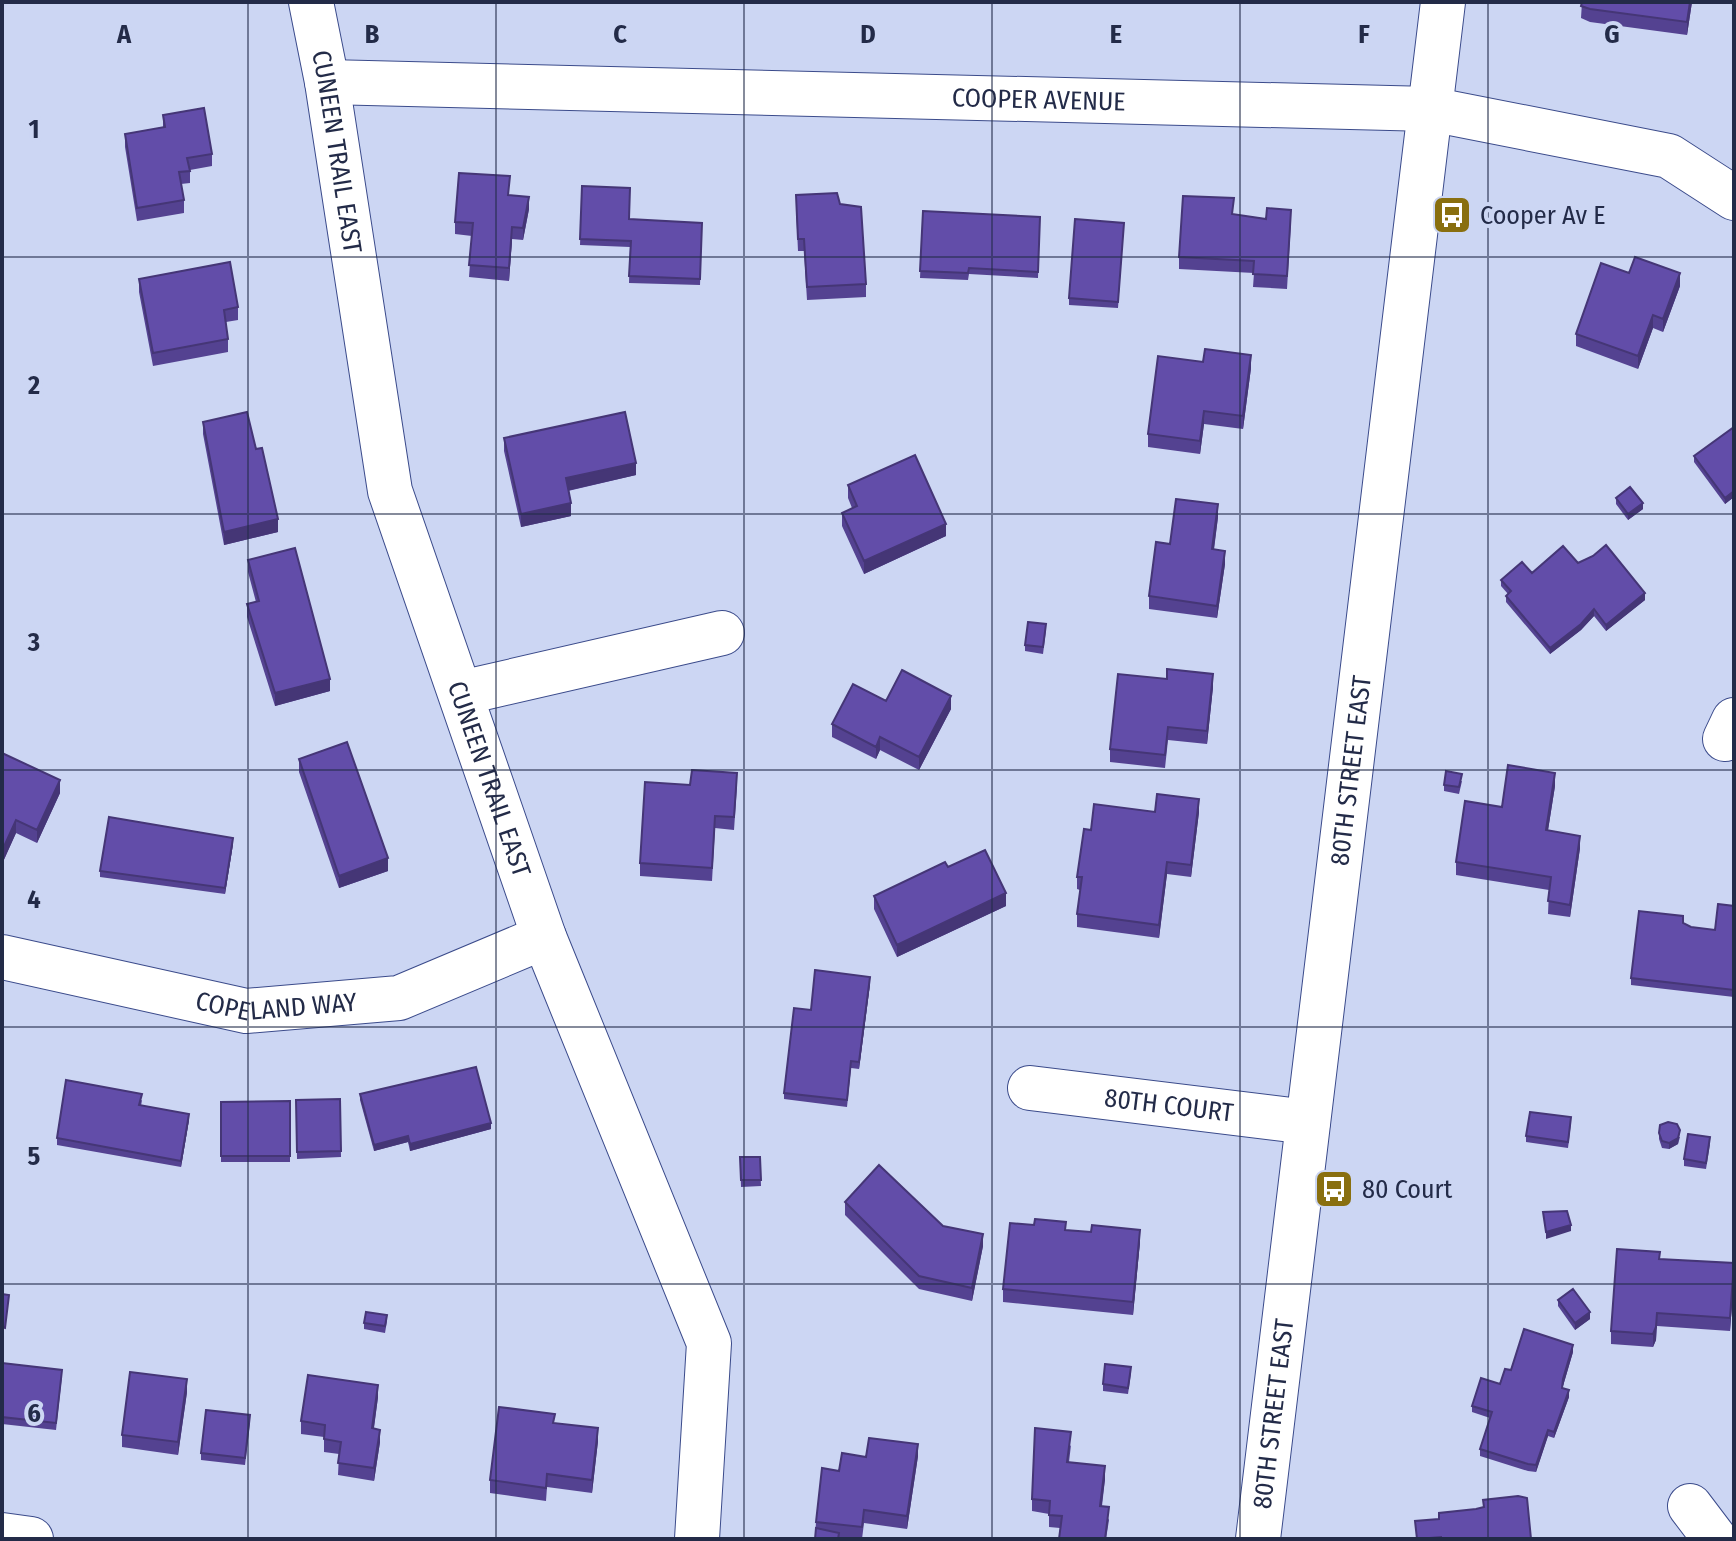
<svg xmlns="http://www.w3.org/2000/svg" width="1736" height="1541" viewBox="0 0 1736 1541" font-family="'Fira Sans Condensed',sans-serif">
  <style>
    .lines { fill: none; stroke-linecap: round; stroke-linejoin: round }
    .minor-casing { stroke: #3b4b8b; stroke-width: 46 }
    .minor { stroke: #fff; stroke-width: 44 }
    .wall { fill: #544291 }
    .shaded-wall { fill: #453676 }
    .building { fill: #624da9; stroke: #453676; stroke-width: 2 }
    .grid { fill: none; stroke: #232b48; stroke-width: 2; stroke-opacity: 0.55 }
    .labels { text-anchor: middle; stroke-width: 8; stroke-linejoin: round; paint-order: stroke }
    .street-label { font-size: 26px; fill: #232b48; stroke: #ccd6f3 }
    .poi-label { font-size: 26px; fill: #232b48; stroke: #ccd6f3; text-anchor: start }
    .grid-label { font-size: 26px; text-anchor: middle; font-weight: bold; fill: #232b48; stroke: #ccd6f3; stroke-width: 8; stroke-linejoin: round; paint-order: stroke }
  </style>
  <rect width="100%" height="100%" fill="#ccd6f3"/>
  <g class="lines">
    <g class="minor-casing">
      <g id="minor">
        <path id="s1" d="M311,2l16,80 63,409 154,446 165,406 -12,196"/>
        <path id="s2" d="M327,82l1103,27 239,47 65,42"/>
        <path d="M461,693l261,-60"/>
        <path d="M1725,739l9,-19"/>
        <path id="s3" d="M2,957l244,54 153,-13 145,-61"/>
        <path id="s4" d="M1030,1088l278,34"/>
        <path d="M1690,1506l25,33"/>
        <path d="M2,1535l29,4"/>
        <path id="s5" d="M1258,1539l185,-1537"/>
      </g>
    </g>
    <use href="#minor" class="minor"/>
  </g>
  <path class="wall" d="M1582,2h110l-5,33 -97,-13 -9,-4z
    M163,115l49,39v12l-22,4v13l-9,1 3,16v13l-47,8 -12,-74v-13l38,-7z
    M582,186l47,33 73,4 -2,62 -71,-2 1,-36 -50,-2z
    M509,195l20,14 -6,31 -11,-1 -3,42 -40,-4 3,-41 -17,-2v-12z
    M840,204l26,80v13l-59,3 -3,-49h-6l-2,-43z
    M923,211l117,6 -2,61 -69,-4 -1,6 -48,-2z
    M1233,214l58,8 -4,67 -34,-2 1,-14 -75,-4v-12z
    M1124,223l-6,85 -49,-3v-7z
    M1629,273l51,13 -17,46 -10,-4 -15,41 -62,-23v-12z
    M139,279l99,28v13l-12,2 2,17v13l-75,14 -14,-74z
    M1251,368l-8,61 -39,-5 -4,30 -52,-7v-13z
    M203,422l75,110 -54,13 -21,-111z
    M1734,427v70l-9,7 -31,-42v-6z
    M504,438l132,37 -68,16 3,25 -50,11 -17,-76z
    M848,485l98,51 -82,38 -22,-48v-13l10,-5 -4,-10z
    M1616,498l27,11 -15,11 -12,-16z
    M1218,517l-4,33 11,14 -8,54 -68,-9v-13l21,-52z
    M248,560l82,131 -55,15 -28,-89v-13l9,-2 -8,-30z
    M1578,563l67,37 -39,31 -12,-15 -13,14 -31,24 -44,-52v-6l2,-2 -7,-8v-6z
    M1046,630l-3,24 -18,-3v-6z
    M1213,687l-6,57 -39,-4 -3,28 -55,-6v-13z
    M886,701l65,8 -32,61 -39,-20 -4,9 -44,-22v-13z
    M2,753l58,40 -23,50 -21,-10 -14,31z
    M299,759l89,112 -49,17 -40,-116z
    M1462,781l-3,13 -15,-3v-6z
    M690,785l47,1 -3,44 -19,-2 -3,53 -72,-5v-13z
    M1555,786l-7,44 32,18 -10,69 -22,-3 1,-24 -93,-15v-13l46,-55z
    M1155,812h44l-8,65 -24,-3 -8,64 -82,-11v-13l3,-24 -3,-1v-12l14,-47z
    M233,844l-8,50 -125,-17v-6z
    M948,867l58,39 -109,51 -23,-48v-13z
    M1734,906v91l-103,-12v-7l52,-55 8,4 24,3z
    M870,984l-11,85 -8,-1 -4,39 -63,-8v-6l27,-83z
    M360,1094l131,35 -81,22 -2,-9 -34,9 -14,-51z
    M340,1099l1,58 -44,2 -1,-59z
    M142,1100l-1,6 48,14 -8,47 -124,-22v-7z
    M290,1101v61h-69v-60z
    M1571,1123l-3,25 -42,-6v-6z
    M1659,1133l21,4 -2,7 -9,5 -7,-1 -3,-9z
    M1710,1144l-4,25 -22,-3v-7z
    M740,1157h20l1,29 -20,1z
    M845,1202l98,24 40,20 -11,55 -53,-12 -74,-74z
    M1034,1225l106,17 -7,73 -130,-13v-13z
    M1659,1259l75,17 -4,55 -73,-5 -1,14 -3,7 -42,-3v-13z
    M1558,1300l32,19 -15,11 -17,-24z
    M387,1321l-2,12 -21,-4v-6z
    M1573,1352l-10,34 -1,2 7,9 -15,41 -6,-2 -12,36 -8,-1 -48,-15v-7l10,-31 -18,-6v-6l28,-22 11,-14z
    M2,1363l60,13 -6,54 -54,-6z
    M1131,1373l-3,21 -25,-3v-7z
    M187,1392l-9,63 -56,-8v-12z
    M378,1397l-4,31 6,14 -6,39 -36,-6 1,-21 -15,-2v-15l-23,-3v-13z
    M250,1422l-5,43 -44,-5v-7z
    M555,1423l43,18 -6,52 -45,-6 -1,14 -56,-8v-13z
    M1071,1445l-2,17 36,17 -3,27 7,14 -3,19h-47l1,-11 -11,-1v-13l-17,-3v-12z
    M918,1456l-11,73 -43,-6 -2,16 -23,-2v2h-24l1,-17 23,-51 27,-14z"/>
  <path class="shaded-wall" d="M1690,2h2l-5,33v-13z
    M529,197v12l-6,31v-12z
    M512,227v12l-3,42v-13z
    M1680,273v13l-17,46v-13z
    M1653,315v13l-15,41v-13z
    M1251,355v13l-8,61v-13z
    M1204,411v13l-4,30v-13z
    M636,463v12l-70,16v-13z
    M1734,491v6l-9,7v-6z
    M571,503v13l-50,11v-13z
    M1643,503v6l-15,11v-6z
    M1218,504v13l-6,45v-13z
    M278,519v13l-54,13v-13z
    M946,524v12l-82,38v-13z
    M1225,551v13l-8,54v-12z
    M1645,593v7l-39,31v-6z
    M1594,609v7l-13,14 -31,24v-6z
    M1213,674v13l-6,57v-13z
    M330,679v12l-55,15v-13z
    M951,696v13l-32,61v-13z
    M880,737v13l-4,9v-12z
    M1555,773v13l-9,57v-13z
    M60,780v13l-23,50v-13z
    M1199,799v13l-8,65v-12z
    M16,820v13l-14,31v-13z
    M1580,836v12l-10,69v-12z
    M233,838v6l-8,50v-6z
    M388,858v13l-49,17v-12z
    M1167,862v12l-8,64v-13z
    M1006,893v13l-109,51v-12z
    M870,977v7l-11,85v-7z
    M189,1114v6l-8,47v-6z
    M491,1123v6l-81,22v-7z
    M1680,1130l-2,14 -9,5v-6z
    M408,1136v6l-34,9v-6z
    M1571,1225v6l-25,8v-7z
    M1140,1230v12l-7,73v-13z
    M983,1234v12l-11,55v-13z
    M1734,1263v13l-4,55v-13z
    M1590,1312v7l-15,11v-7z
    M1657,1313l-1,27 -3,7v-13z
    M1573,1345v7l-10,34v-7z
    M187,1379v13l-9,63v-13z
    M378,1385v12l-6,44v-13z
    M1569,1390v7l-15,41v-6z
    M598,1428v13l-6,52v-13z
    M380,1430v12l-6,39v-13z
    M1548,1430v6l-12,36v-7z
    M918,1444v12l-11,73v-13z
    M1105,1466v13l-5,39v-12z"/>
  <path class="building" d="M1582,2h108l-3,20 -97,-13 -9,-3z
    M204,108l8,46 -25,4 3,13 -11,1 5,28 -47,8 -12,-74 40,-7 -2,-12z
    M459,173l51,3 -2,19 21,2 -6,31 -11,-1 -3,41 -40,-3 4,-42 -18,-1z
    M582,186l48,2 -1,31 73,4 -2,56 -71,-3 2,-35 -51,-2z
    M837,193l3,11 21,3 5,77 -59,3 -3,-48h-6l-2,-44z
    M1183,196l51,2 -2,16 34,5 1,-11 24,2 -4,66 -34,-2 1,-13 -75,-4z
    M923,211l117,6 -2,55 -69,-4 -1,5 -48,-2z
    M1075,219l49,4 -6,79 -49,-4z
    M1635,257l45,16 -17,46 -10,-4 -15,41 -62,-22 25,-71 28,10z
    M230,262l8,45 -14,3 4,29 -75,14 -14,-74z
    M1205,349l46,6 -8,61 -39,-5 -4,30 -52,-7 10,-78 45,6z
    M247,412l9,37 6,-1 16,71 -54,13 -21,-110z
    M625,412l11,51 -70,15 5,25 -50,11 -17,-76z
    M1734,427v64l-9,7 -31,-42z
    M915,455l31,69 -82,37 -22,-48 15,-7 -9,-21z
    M1630,487l13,16 -15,11 -12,-16z
    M1176,499l42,5 -6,45 13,2 -8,55 -68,-10 7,-54 14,2z
    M1606,545l39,48 -39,32 -12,-16 -13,15 -31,24 -44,-52 5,-5 -10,-11 21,-18 10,11 31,-27 15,17 15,-7z
    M295,548l35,131 -55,14 -28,-89 12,-3 -11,-41z
    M1028,622l18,2 -3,23 -18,-2z
    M1167,669l46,5 -6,57 -39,-4 -3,28 -55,-6 8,-75 49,5z
    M902,670l49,26 -32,61 -39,-20 -4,10 -44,-23 21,-40 33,17z
    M347,742l41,116 -49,18 -40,-117z
    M2,753l58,27 -23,50 -21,-10 -14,31z
    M1508,765l47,8 -9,57 34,6 -10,69 -22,-4 3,-24 -95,-15 9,-61 37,6z
    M692,770l45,3 -3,44 -19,-1 -3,52 -72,-5 5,-81 45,3z
    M1446,771l16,3 -3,13 -15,-2z
    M1157,794l42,5 -8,66 -24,-3 -8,63 -82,-11 5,-37h-5l7,-48 7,1 3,-26 61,8z
    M109,817l124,21 -8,50 -125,-17z
    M985,850l21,43 -109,52 -23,-49 71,-34 3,5z
    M1718,904l16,2v84l-103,-12 8,-67 44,5v7l8,4 24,3z
    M815,970l55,7 -11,85 -8,-1 -4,39 -63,-7 10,-85 17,2z
    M476,1067l15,56 -81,21 -2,-8 -34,9 -14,-51z
    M66,1080l76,14 -3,11 50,9 -8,47 -124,-23z
    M340,1099l1,52 -44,1 -1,-52z
    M290,1101v55h-69v-54z
    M1530,1112l41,5 -3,25 -42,-6z
    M1668,1122l9,2 3,6 -2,8 -9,5 -7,-2 -3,-8 1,-8z
    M1688,1134l22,3 -4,26 -22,-4z
    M740,1157h20l1,23h-20z
    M879,1165l64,61 40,8 -11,54 -53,-12 -74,-74z
    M1567,1211l4,14 -25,7 -3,-20z
    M1035,1219l31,3 -1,8 26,2 1,-7 48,5 -7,72 -130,-13 7,-66 24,2z
    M1617,1249l43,3 -1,7 75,4 -4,55 -73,-5 -1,14 -3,7 -42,-3z
    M1573,1289l17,23 -15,11 -17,-23z
    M2,1294l7,1 -4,33 -3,-1z
    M366,1312l21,3 -2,11 -21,-3z
    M1524,1329l49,16 -10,34 -1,9 7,2 -15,42 -6,-2 -12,35 -8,-1 -48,-15 12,-37 -20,-6 9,-28 19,6 5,-15 6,1z
    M2,1363l60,7 -6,53 -54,-6z
    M1105,1364l26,3 -3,21 -25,-4z
    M130,1372l57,7 -9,63 -56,-7z
    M308,1375l70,10 -6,43 8,2 -6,38 -36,-5 3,-21 -17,-3 1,-14 -24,-4z
    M499,1407l56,7 -2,9 45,5 -6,52 -45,-6 -1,14 -56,-8z
    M206,1410l44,5 -5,43 -44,-5z
    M1035,1428l36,4 -4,30 38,4 -5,40 9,1 -4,32h-46l3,-23 -13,-1 1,-14 -18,-2z
    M869,1438l49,6 -11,72 -43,-6 -2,17 -46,-5 6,-54 17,3 3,-18 24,4z
    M1518,1496l9,2 4,41h-90v-2l-24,2 -2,-18 24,-2v-6l37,-4 8,-2 -1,-7z
    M816,1528l23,5 -1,6h-23z"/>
  <path class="grid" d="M248,2v1537M496,2v1537M744,2v1537M992,2v1537M1240,2v1537M1488,2v1537M2,257h1732M2,514h1732M2,770h1732M2,1027h1732M2,1284h1732"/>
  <defs>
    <g id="bus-square" transform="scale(2)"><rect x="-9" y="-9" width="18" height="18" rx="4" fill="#896f0f" stroke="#ccd6f3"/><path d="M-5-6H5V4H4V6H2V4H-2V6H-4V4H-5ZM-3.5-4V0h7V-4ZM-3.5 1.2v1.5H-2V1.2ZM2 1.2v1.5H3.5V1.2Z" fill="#fff"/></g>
  </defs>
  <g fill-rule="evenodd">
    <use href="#bus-square" x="1452" y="215"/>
    <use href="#bus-square" x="1334" y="1189"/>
  </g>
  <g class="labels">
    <g class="street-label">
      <text dy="9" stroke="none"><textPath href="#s2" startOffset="712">COOPER AVENUE</textPath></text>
      <text dy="9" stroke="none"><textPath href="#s1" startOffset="152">CUNEEN TRAIL EAST</textPath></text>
      <text dy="9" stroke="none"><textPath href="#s5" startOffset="774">80TH STREET EAST</textPath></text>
      <text dy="9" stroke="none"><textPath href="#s1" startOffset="800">CUNEEN TRAIL EAST</textPath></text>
      <text dy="9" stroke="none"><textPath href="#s3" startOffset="280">COPELAND WAY</textPath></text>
      <text dy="9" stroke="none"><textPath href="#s4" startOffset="140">80TH COURT</textPath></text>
      <text dy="9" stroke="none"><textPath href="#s5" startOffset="126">80TH STREET EAST</textPath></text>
    </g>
    <g class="poi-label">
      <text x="1480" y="224">Cooper Av E</text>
      <text x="1362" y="1198">80 Court</text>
    </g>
  </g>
  <g class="grid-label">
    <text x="124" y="43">A</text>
    <text x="372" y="43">B</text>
    <text x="620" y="43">C</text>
    <text x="868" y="43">D</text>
    <text x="1116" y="43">E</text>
    <text x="1364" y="43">F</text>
    <text x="1612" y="43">G</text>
    <text x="34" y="138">1</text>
    <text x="34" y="394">2</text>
    <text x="34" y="651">3</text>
    <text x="34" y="908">4</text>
    <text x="34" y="1165">5</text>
    <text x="34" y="1422">6</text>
  </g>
  <rect width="1736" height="1541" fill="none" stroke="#232b48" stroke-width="8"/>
</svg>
